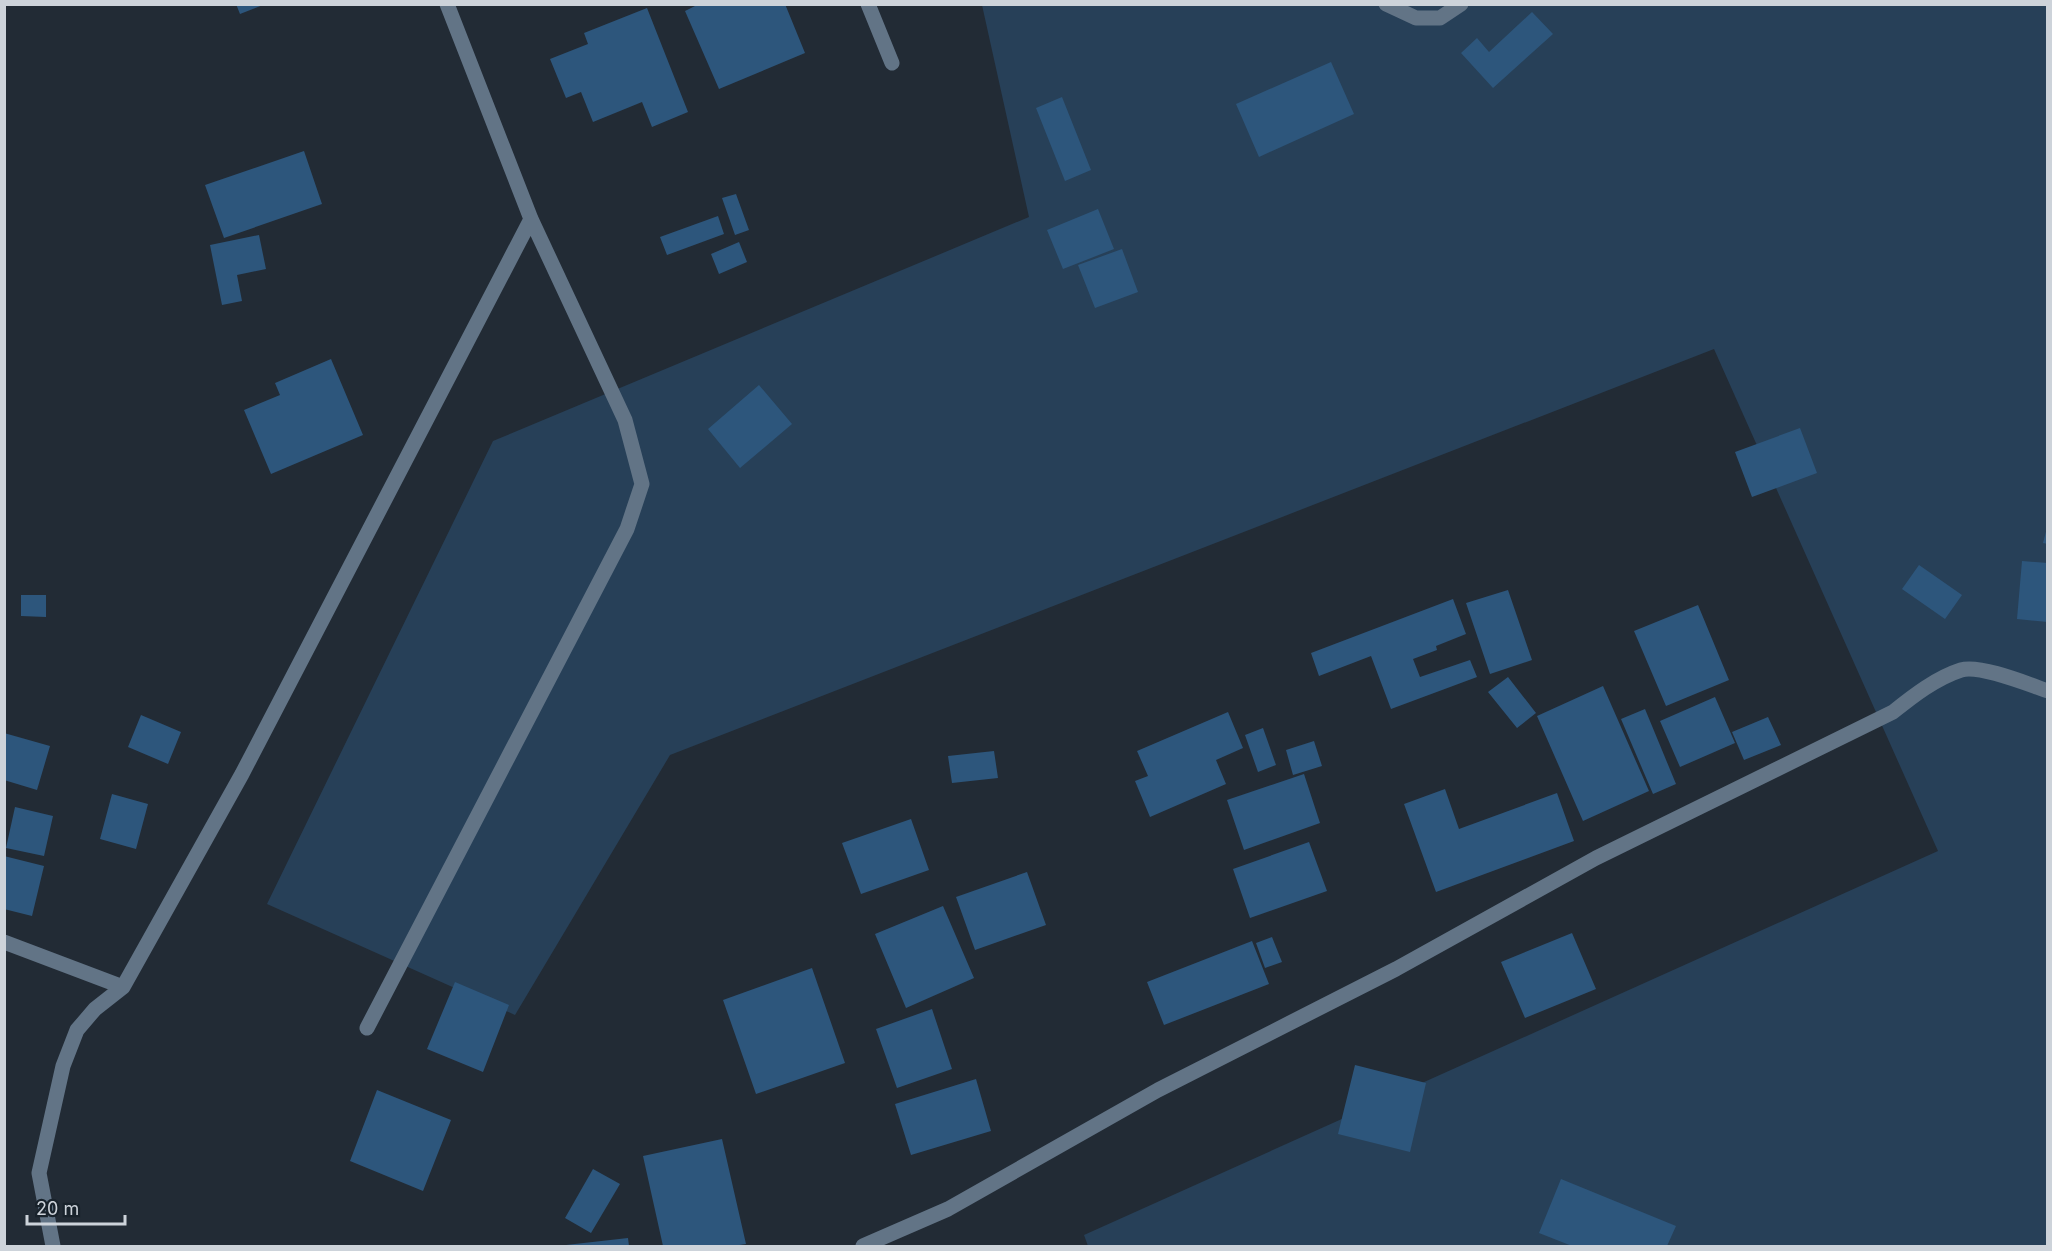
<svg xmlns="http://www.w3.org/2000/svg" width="2052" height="1251" viewBox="0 0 2052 1251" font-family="Inter,sans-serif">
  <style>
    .green { fill: #274058 }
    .building { fill: #2d567c }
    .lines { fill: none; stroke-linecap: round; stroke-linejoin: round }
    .minor { stroke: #627486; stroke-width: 15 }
  </style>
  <rect width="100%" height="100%" fill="#222b35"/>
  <path class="green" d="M982,5h1065v1241h-959l-4,-11 854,-384 -224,-502 -1044,406 -155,260 -248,-111 226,-463 536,-224z"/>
  <path class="building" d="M236,4h27v1l-23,9z
    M699,4h86l20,49 -86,36 -34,-78z
    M647,8l41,104 -36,15 -10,-25 -49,20 -12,-30 -15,6 -16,-39 38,-15 -4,-11z
    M1532,12l21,22 -60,54 -32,-35 16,-15 12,14z
    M1331,62l23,52 -95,43 -23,-53z
    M1062,97l29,73 -26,11 -29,-73z
    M304,151l18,53 -98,34 -19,-53z
    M736,194l13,36 -14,5 -13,-37z
    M1098,209l16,40 -51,20 -16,-39z
    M718,216l6,18 -57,21 -7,-18z
    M259,235l7,34 -29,6 5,26 -20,4 -12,-60z
    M739,242l8,20 -28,12 -8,-20z
    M1122,249l16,43 -43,16 -17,-43z
    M331,359l32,76 -92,39 -27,-64 36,-15 -5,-12z
    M759,385l33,39 -52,44 -32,-39z
    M1800,428l17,45 -65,24 -17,-45z
    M2047,528h1v16l-5,-1z
    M2022,561l26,2v59l-31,-3z
    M1919,565l43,30 -17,24 -43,-30z
    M1508,590l24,70 -42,14 -24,-71z
    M21,595h25v22l-25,-1z
    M1453,599l13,35 -30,12 1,4 -24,9 7,18 50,-17 7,17 -86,32 -20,-53 -52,20 -8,-23z
    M1698,605l31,75 -63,26 -32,-75z
    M1508,677l28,36 -19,15 -29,-36z
    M1603,686l46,105 -66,30 -46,-105z
    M1715,697l20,46 -55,24 -20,-46z
    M1645,709l31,75 -23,10 -32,-75z
    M1228,712l15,36 -27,12 10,24 -76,33 -15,-36 13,-5 -11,-25z
    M141,715l40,17 -13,32 -40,-17z
    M1768,717l13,28 -37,15 -12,-28z
    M1263,728l13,37 -18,7 -13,-37z
    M4,733l46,13 -13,44 -33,-10z
    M1314,741l8,25 -29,9 -7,-25z
    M994,751l4,27 -46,5 -4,-27z
    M1304,774l16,49 -76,27 -17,-50z
    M1445,789l14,40 98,-36 17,48 -138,51 -32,-88z
    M112,794l36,10 -12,45 -36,-10z
    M15,807l38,9 -9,40 -38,-8z
    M911,819l18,51 -68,24 -19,-51z
    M1309,842l18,49 -77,27 -17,-49z
    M4,856l40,10 -12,50 -28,-7z
    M1027,872l19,53 -71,25 -19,-53z
    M943,906l31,72 -68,30 -31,-74z
    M1572,933l24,56 -71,29 -24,-56z
    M1272,937l10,25 -17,6 -9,-25z
    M1252,941l17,43 -105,41 -17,-43z
    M812,968l33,95 -89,31 -33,-94z
    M455,982l54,23 -26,67 -56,-23z
    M932,1009l20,60 -55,19 -21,-59z
    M1355,1065l71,18 -16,69 -72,-18z
    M976,1079l15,52 -80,24 -16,-51z
    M377,1090l74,30 -28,71 -73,-30z
    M722,1139l24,105 -13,2h-70l-20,-90z
    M593,1169l27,15 -29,49 -26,-15z
    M1561,1179l115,47 -9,20h-95l-33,-13z
    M628,1238l1,8h-62l-1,-1z"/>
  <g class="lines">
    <path class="minor" d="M868,4l24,59
      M1386,4l30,14h24l21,-14
      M4,942l119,45
      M367,1028l260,-499 15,-45 -17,-64 -94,-201 -84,-215
      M53,1246l-14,-73 24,-107 14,-36 18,-21 28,-22 119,-213 289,-555
      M863,1246l85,-37 210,-119 238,-121 200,-111 297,-146c20,-16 43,-34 68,-42 18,-6 67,14 87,21"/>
  </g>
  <rect width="2052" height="1251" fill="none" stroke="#cdd3da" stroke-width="12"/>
  <path d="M27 1215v9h98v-9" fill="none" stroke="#cdd3da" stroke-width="3"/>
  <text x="36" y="1215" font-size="18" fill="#cdd3da" stroke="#18222b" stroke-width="4.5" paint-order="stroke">20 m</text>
</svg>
